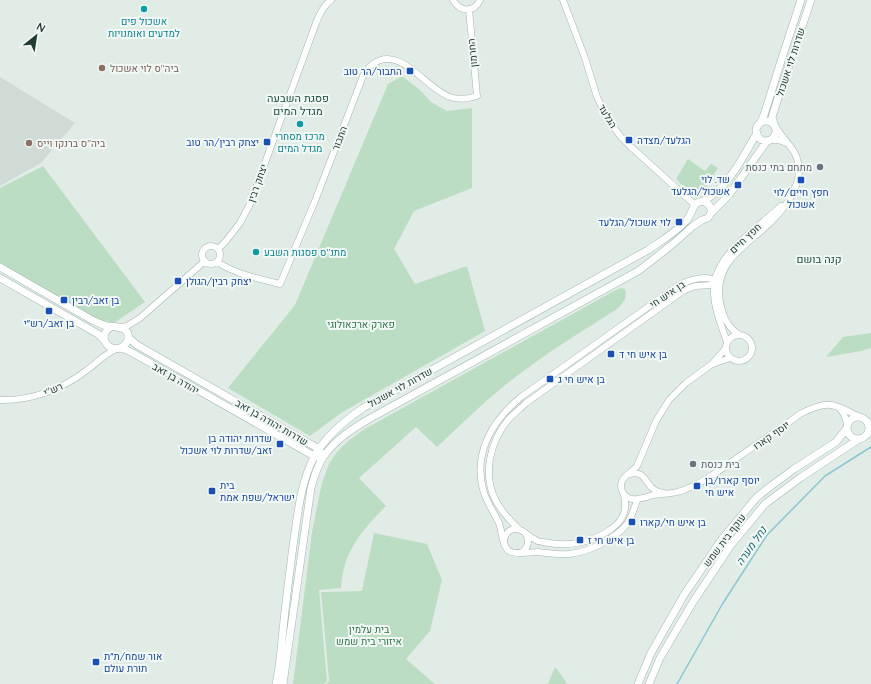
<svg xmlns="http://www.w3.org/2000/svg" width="871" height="684" viewBox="0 0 871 684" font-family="Quicksand,Heebo,sans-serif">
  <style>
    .built { fill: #d0dbd6 }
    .green { fill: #bbddc3 }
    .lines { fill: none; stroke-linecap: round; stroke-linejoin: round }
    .stream { stroke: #8ac7d0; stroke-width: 1.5 }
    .tertiary-casing { stroke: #a4b4ae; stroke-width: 7 }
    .secondary-casing { stroke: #a0b7ae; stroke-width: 8 }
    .tertiary { stroke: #fff; stroke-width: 6 }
    .secondary { stroke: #fff; stroke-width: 7 }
    .culture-dot { fill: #0f9aa8; stroke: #f2f8f5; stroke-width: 1.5 }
    .education-dot { fill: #8d6e63; stroke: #f2f8f5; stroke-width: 1.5 }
    .transit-dot { fill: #1a4fb4; stroke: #f2f8f5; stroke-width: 1.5 }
    .worship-dot { fill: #6b7280; stroke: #f2f8f5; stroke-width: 1.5 }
    .labels { text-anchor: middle; stroke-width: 4; stroke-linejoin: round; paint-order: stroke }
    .culture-label { font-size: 10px; fill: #0d838f; stroke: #f2f8f5 }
    .street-label { font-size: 10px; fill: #223c34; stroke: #f2f8f5 }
    .education-label { font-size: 10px; fill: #785e54; stroke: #f2f8f5; text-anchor: start }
    .transit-label { font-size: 10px; fill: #164399; stroke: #f2f8f5; text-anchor: start }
    .worship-label { font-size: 10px; fill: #5b616d; stroke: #f2f8f5; text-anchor: end }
    .park-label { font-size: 10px; fill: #2d7346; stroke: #f2f8f5 }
    .neighbourhood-label { font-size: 11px; fill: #1e4e41; stroke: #f2f8f5 }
    .water-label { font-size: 11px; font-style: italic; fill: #1d6a77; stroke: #f2f8f5 }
  </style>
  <rect width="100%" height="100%" fill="#e1ece7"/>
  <path class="built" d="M0,77l75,46 -34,40 -41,23z"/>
  <path class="green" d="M402,76l18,14 11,12 16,9 25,-3v80l-58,23 -20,38 21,35 52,-18 18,65 -144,82 -31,23 -82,-48 67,-83 93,-221z
    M688,159l17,12 6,-7 7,4 -20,30 -5,-2 -17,-17z
    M43,166l102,136 -31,21 -18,-4 -96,-56v-75z
    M621,288l4,1c3,9 -2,14 -8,20 -31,20 -63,39 -92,61 -32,23 -60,51 -88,77l-21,-20 -57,51 27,28c-14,14 -27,28 -36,46 -6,11 -8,24 -9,36l-22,2 8,91 -3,3h-31l19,-152 10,-49 7,-19 7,-11 11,-11 16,-12 251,-139z
    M871,333v15l-10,3 -35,6 17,-20z
    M374,533l53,11 15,36 -12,51 -24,28 29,25h-109l3,-3 -8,-89 41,-1z
    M555,667l8,10 4,7h-19z"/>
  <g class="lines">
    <path class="stream" d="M677,684l46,-81 44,-68 58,-59 46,-29"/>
    <g class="tertiary-casing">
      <path id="tertiary" d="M453,0c7,12 21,13 27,0
        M563,0l22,58 12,39 12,24 12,16 10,10 64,58
        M770,140c7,-1 11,0 16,3
        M202 255a9 9 0 1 1 18 0a9 9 0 1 1-18 0Z
        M218,249l8,-8 14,-18 10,-19 66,-181c4,-9 7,-17 15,-23
        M217,262c19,12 42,17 63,22l35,-83 48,-125c3,-4 6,-9 10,-12 27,-20 53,25 77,33 9,3 18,2 27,-1l-8,-87
        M121,327l6,-1 13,-8 65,-57
        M726 348a13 13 0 1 1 26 0a13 13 0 1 1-26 0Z
        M739,335c-12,-9 -16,-18 -19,-33 -7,-41 27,-56 51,-80 9,-9 17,-18 22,-30 4,-7 6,-15 6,-23 -1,-20 -15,-27 -23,-42
        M727,342c-5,-15 -12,-30 -13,-47 -3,-28 20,-48 39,-65 10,-8 19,-16 28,-24
        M726,348l-14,16 -26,19 -17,17 -13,21 -19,45c-4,5 -12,9 -15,15 -3,8 2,17 10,18 7,1 15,-2 21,-4 15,-2 24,-1 38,-8 18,-8 33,-20 49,-31 20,-14 40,-27 60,-42 29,-15 33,-10 60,3
        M713,364l17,-6
        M0,400c31,1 63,-11 87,-30 10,-7 18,-17 30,-21
        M840,409l4,5 3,10
        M630,474c13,-3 14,5 21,13 3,3 7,5 12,6
        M638,499c-4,8 -6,18 -11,25 -13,16 -38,28 -58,30 -11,1 -20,-1 -31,-2 -7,0 -23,3 -29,-1 -7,-5 -7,-20 -10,-28 -5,-10 -11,-19 -15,-30 -12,-39 8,-72 37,-96l158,-112c12,-6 29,-11 40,-2
        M519,529c-9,-8 -17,-17 -23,-28 -14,-26 -6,-59 12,-81 5,-6 12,-11 18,-17l157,-112c4,-2 8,-4 13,-5 8,-1 15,0 23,-3
        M504,540c1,-6 5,-11 12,-11 7,0 12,7 18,10 3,2 6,3 9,3 24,5 48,1 68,-13 6,-4 11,-9 13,-16 2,-6 1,-13 0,-18
        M521,553c7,-5 9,-12 5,-19"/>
    </g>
    <g class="secondary-casing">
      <path id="secondary" d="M756 131a10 10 0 1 1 20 0a10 10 0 1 1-20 0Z
        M761,122l3,-7 17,-54 20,-61
        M774,124l-2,-7 7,-22 32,-95
        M703,201c25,-13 40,-44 54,-68
        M0,267l92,53c5,2 10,5 15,6 10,1 26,1 20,16 -2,3 -4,5 -7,6 -16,4 -23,-17 -6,-22
        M0,278l98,56 6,6
        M128,337l9,8 182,104 2,3
        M120,348l4,1 7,3 183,104 5,1
        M847 428a11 11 0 1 1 22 0a11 11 0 1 1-22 0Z
        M276,684c4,-18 5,-36 7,-54 3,-30 7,-61 11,-91 4,-27 7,-57 20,-82 11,-20 30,-36 49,-49l285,-158c13,-9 27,-17 38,-29 5,-5 7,-16 11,-18 8,-5 15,3 14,10
        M283,684l28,-196c3,-11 6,-22 13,-32 11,-16 28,-27 45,-37l269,-148 12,-9 24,-19 19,-17 9,-6 6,-2 3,-5 18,-18 38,-54
        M638,684l13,-31 33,-58 38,-56 35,-42 14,-11 23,-17 42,-27 11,-14
        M649,684l11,-26 33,-56 38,-57 34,-41 35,-26 59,-39"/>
    </g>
    <use href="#tertiary" class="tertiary"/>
    <use href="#secondary" class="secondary"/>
  </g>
  <g class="culture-dot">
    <circle cx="144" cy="9" r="4"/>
    <circle cx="300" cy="124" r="4"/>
    <circle cx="256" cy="252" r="4"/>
  </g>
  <g class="education-dot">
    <circle cx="102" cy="68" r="4"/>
    <circle cx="29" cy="143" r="4"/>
  </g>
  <g class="transit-dot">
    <rect x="406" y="67" width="8" height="8" rx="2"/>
    <rect x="625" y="136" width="8" height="8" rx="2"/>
    <rect x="263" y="138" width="8" height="8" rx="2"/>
    <rect x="797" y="176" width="8" height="8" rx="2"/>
    <rect x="734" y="181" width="8" height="8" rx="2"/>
    <rect x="675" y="218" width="8" height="8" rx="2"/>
    <rect x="174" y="277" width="8" height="8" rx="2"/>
    <rect x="60" y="296" width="8" height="8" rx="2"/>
    <rect x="45" y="307" width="8" height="8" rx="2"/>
    <rect x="607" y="350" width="8" height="8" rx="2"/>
    <rect x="546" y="375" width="8" height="8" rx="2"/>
    <rect x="276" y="440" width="8" height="8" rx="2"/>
    <rect x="693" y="482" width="8" height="8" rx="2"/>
    <rect x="208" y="487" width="8" height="8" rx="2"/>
    <rect x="628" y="518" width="8" height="8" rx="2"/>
    <rect x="576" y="536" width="8" height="8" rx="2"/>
    <rect x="92" y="658" width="8" height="8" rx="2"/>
  </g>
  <g class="worship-dot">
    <circle cx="820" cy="167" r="4"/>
    <circle cx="693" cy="464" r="4"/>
  </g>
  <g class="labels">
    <g class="culture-label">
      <text x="144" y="25">אשכול פים<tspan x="144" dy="12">למדעים ואומנויות</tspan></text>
      <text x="300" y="140">מרכז מסחרי<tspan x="300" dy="12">מגדל המים</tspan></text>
      <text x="264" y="256" text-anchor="start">מתנ"ס פסגות השבע</text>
    </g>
    <g class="street-label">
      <text transform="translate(472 53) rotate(-96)" y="4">החרמון</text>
      <text transform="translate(790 62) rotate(-72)" y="4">שדרות לוי אשכול</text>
      <text transform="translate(608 116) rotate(59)" y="4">הגלעד</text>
      <text transform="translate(339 138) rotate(-69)" y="4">התבור</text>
      <text transform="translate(257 183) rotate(-70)" y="4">יצחק רבין</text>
      <text transform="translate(745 238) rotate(-43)" y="4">חפץ חיים</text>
      <text transform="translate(667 294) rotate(-34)" y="4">בן איש חי</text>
      <text transform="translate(176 378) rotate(30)" y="4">יהודה בן זאב</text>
      <text transform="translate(400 387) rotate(-29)" y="4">שדרות לוי אשכול</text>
      <text transform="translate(53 389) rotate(-23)" y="4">רש"י</text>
      <text transform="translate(272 422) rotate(30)" y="4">שדרות יהודה בן זאב</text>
      <text transform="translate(771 435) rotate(-35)" y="4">יוסף קארו</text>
      <text transform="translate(724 540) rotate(-53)" y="4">עוקף בית שמש</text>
    </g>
    <g class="education-label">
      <text x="110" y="72">ביה"ס לוי אשכול</text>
      <text x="37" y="147">ביה"ס ברנקו וייס</text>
    </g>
    <g class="transit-label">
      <text x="402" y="75" text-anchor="end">התבור/הר טוב</text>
      <text x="637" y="144">הגלעד/מצדה</text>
      <text x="259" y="146" text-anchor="end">יצחק רבין/הר טוב</text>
      <text x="730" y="183" text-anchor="end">שד. לוי<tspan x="730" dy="12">אשכול/הגלעד</tspan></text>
      <text x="801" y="196" text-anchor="middle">חפץ חיים/לוי<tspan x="801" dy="12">אשכול</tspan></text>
      <text x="671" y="226" text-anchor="end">לוי אשכול/הגלעד</text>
      <text x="186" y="285">יצחק רבין/הגולן</text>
      <text x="72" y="304">בן זאב/רבין</text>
      <text x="49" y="327" text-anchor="middle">בן זאב/רש״י</text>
      <text x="619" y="358">בן איש חי ד</text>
      <text x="558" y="383">בן איש חי ג</text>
      <text x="272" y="442" text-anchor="end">שדרות יהודה בן<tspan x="272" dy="12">זאב/שדרות לוי אשכול</tspan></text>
      <text x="705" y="484">יוסף קארו/בן<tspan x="705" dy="12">איש חי</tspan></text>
      <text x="220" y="489">בית<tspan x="220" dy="12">ישראל/שפת אמת</tspan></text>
      <text x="640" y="526">בן איש חי/קארו</text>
      <text x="588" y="544">בן איש חי ז</text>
      <text x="104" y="660">אור שמח/ת״ת<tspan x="104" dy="12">תורת עולם</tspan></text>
    </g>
    <g class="worship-label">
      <text x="812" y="171">מתחם בתי כנסת</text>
      <text x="701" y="468" text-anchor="start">בית כנסת</text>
    </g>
    <g class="park-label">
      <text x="361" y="328">פארק ארכאולוגי</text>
      <text x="369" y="633">בית עלמין<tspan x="369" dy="12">איזורי בית שמש</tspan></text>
    </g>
    <g class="neighbourhood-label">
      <text x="298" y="102">פסגת השבעה<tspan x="298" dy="13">מגדל המים</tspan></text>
      <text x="819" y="263">קנה בושם</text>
    </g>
    <g class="water-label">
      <text transform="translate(751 546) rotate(-55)" y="4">נחל מערה</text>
    </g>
  </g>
  <g transform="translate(36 36) rotate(30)" stroke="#f2f8f5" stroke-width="3" paint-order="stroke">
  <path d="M0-3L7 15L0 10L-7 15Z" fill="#223c34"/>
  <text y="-6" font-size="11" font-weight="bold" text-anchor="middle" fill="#223c34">N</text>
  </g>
</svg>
